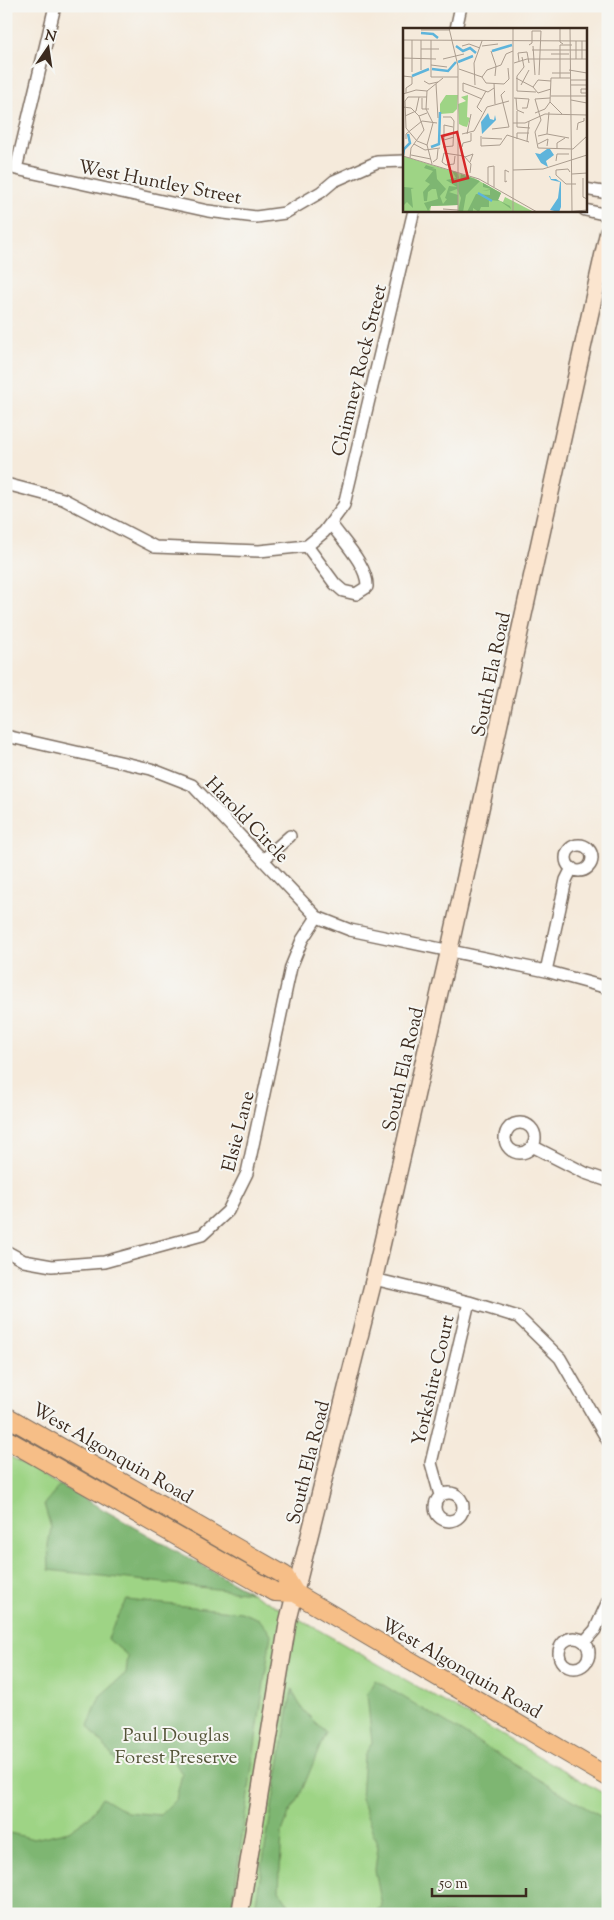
<svg xmlns="http://www.w3.org/2000/svg" width="614" height="1920" viewBox="0 0 614 1920" font-family="'Sorts Mill Goudy',serif">
  <style>
    .green { fill: #9ed485; stroke: #6c7f52 }
    .forest { fill: #7eb672; stroke: #5c7048 }
    .lines { fill: none; stroke-linecap: round; stroke-linejoin: round }
    .street-casing { stroke: #7c6d60; stroke-width: 14 }
    .secondary-casing { stroke: #7c6d60; stroke-width: 19 }
    .primary-casing { stroke: #7c6d60; stroke-width: 20 }
    .street { stroke: #fff; stroke-width: 11 }
    .secondary { stroke: #fbe5cf; stroke-width: 16 }
    .primary { stroke: #f6be87; stroke-width: 18 }
    .labels { text-anchor: middle; stroke-width: 4; stroke-linejoin: round; paint-order: stroke }
    .street-label { font-size: 19px; fill: #3b2a1e; stroke: #f6f6f2 }
    .park-label { font-size: 19px; fill: #545438; stroke: #f6f6f2 }
    .inset-river { fill: none; stroke: #5eb4db; stroke-width: 2.5 }
    .inset-road { fill: none; stroke: #ab9d8f; stroke-width: 1 }
    .view { fill: #d62828; fill-opacity: 0.15; stroke: #d62828; stroke-width: 2.5 }
    .inset-edge { fill: none; stroke: #3b2a1e; stroke-width: 2.5 }
  </style>
  <rect width="100%" height="100%" fill="#f6f6f2"/>
  <filter id="ink" filterUnits="userSpaceOnUse"><feTurbulence type="fractalNoise" baseFrequency=".02" numOctaves="2"/><feDisplacementMap in="SourceGraphic" scale="10" xChannelSelector="R" yChannelSelector="G"/><feConvolveMatrix kernelMatrix="1 2 1 2 8 2 1 2 1" color-interpolation-filters="sRGB"/></filter>
  <filter id="wash" filterUnits="userSpaceOnUse"><feTurbulence type="fractalNoise" baseFrequency=".0096" numOctaves="4" result="noise"/><feDisplacementMap in="SourceGraphic" scale="20" xChannelSelector="R" yChannelSelector="G"/><feGaussianBlur stdDeviation="1.12" result="paint"/><feColorMatrix in="noise" values="0 0 0 0 0 0 0 0 0 0 0 0 0 0 0 0 0 1.4 0 .05"/><feComposite in="paint" operator="in"/></filter>
  <g filter="url(#wash)">
    <rect width="100%" height="100%" fill="#f5eadb"/>
    <path class="green" d="M6,1454l117,68 194,107 291,167v118h-602z"/>
    <path class="forest" d="M60,1485l191,108 -202,-23 -1,-25 3,-17 -7,-24z
      M127,1600l114,12 18,7 12,15 -40,280h-225v-82l28,7 35,-8 21,-15 12,-19 25,15 33,3 16,-16 6,-25 -11,-18 -28,-3 -27,8 -28,-35 12,-30 26,-23 2,-17 -20,-17 5,-13z
      M375,1680l233,141v93h-234l8,-8 -7,-36 3,-23 -17,-48 3,-43 8,-13 -5,-49z
      M292,1689c7,19 19,30 34,43l-28,68 -9,14 -7,19 -3,57 16,24h-41z"/>
  </g>
  <g filter="url(#ink)">
    <g class="lines">
      <g class="street-casing">
        <path id="street" d="M55,6l-39,163 192,42 48,6 29,-4 36,-21 13,-11 43,-19 27,-1
          M456,29l5,-23
          M585,189l23,4
          M585,210l23,5
          M6,484l57,15 92,48 104,4 48,-5 17,-14 20,-27 70,-295
          M307,546l28,38 8,7 13,3 11,-7c1,-21 -24,-46 -36,-63
          M6,736l145,33 41,16 125,132 33,13 196,41 62,17
          M566 858a13 13 0 1 1 26 0a13 13 0 1 1-26 0Z
          M263,860l27,-24
          M546,971l20,-91 6,-12
          M505 1138a15 15 0 1 1 30 0a15 15 0 1 1-30 0Z
          M532,1146l53,27 23,8
          M6,1251l18,10 28,5 52,-4 98,-27 26,-24 19,-38 44,-206 11,-27 15,-23
          M374,1279l95,23 49,15 42,41 48,83
          M435 1507a14 14 0 1 1 28 0a14 14 0 1 1-28 0Z
          M440,1495l-9,-32 38,-161
          M559 1653a15 15 0 1 1 30 0a15 15 0 1 1-30 0Z
          M585,1641l10,-11 13,-29"/>
      </g>
      <g class="secondary-casing">
        <path id="secondary" d="M240,1914l48,-293 86,-342 75,-328 159,-718"/>
      </g>
      <g class="primary-casing">
        <path id="primary" d="M6,1416l278,159 11,18
          M6,1439l269,153 20,1 313,184"/>
      </g>
      <use href="#street" class="street"/>
      <use href="#secondary" class="secondary"/>
      <use href="#primary" class="primary"/>
    </g>
  </g>
  <g class="labels">
    <g class="street-label">
      <text transform="translate(160 181) rotate(11)" y="7">West Huntley Street</text>
      <text transform="translate(358 370) rotate(-76)" y="7">Chimney Rock Street</text>
      <text transform="translate(490 674) rotate(-78)" y="7">South Ela Road</text>
      <text transform="translate(248 819) rotate(46)" y="7">Harold Circle</text>
      <text transform="translate(402 1069) rotate(-77)" y="7">South Ela Road</text>
      <text transform="translate(237 1131) rotate(-76)" y="7">Elsie Lane</text>
      <text transform="translate(432 1380) rotate(-77)" y="7">Yorkshire Court</text>
      <text transform="translate(113 1452) rotate(30)" y="7">West Algonquin Road</text>
      <text transform="translate(307 1462) rotate(-76)" y="7">South Ela Road</text>
      <text transform="translate(462 1667) rotate(30)" y="7">West Algonquin Road</text>
    </g>
    <g class="park-label">
      <text x="176" y="1741">Paul Douglas<tspan x="176" dy="22">Forest Preserve</tspan></text>
    </g>
  </g>
  <g transform="translate(403 28)">
    <rect width="184" height="184" fill="#f5eadb"/>
    <path d="M43,67h12l-1,14 -4,4 -13,1v-10zM65,67l-1,22 3,1 -3,9 -4,-1 -4,-2 -1,-20 8,-3 -5,-4zM0,128l71,22 27,15 -3,7 5,2 2,-5 29,15h-76v-7l-27,1 -1,6h-27z" fill="#9ed485"/>
    <path d="M23,137l9,3h-3l4,1 1,10 9,10 -6,7 3,8 4,-5 7,4 -9,-5 4,-12 8,1 -11,-7 10,-2 -4,-7 5,1 3,8 1,-6 19,7 -14,14 -3,17h-5l3,-14 -4,-9 -8,3 9,3v10l-27,1 -3,5 -4,-8 14,-4 -2,-10h-4l-4,3 -1,9h-3l-1,-9 7,-8 -5,-3 8,-10 -9,-3zM0,149l1,10 10,1 -3,1 2,19 -6,-6 -4,4zM80,155l18,10 -3,7 12,6 1,3 -11,-8 -11,-1v7h-8l-2,5 -6,-4v4h-6l9,-18 14,1v-5l-8,1 9,-2 -8,-2z" fill="#7eb672"/>
    <path d="M85,85l2,6 4,1 1,-5 1,5 -14,14 -1,-12zM144,121h3l4,6 -8,6 2,6 -7,-4 -6,-10 5,1zM146,148h1l1,3h5l3,2 2,1v25l-2,5 -9,-2 8,-12 2,-16 -9,-2z" fill="#5eb4db"/>
    <path class="inset-river" d="M18,5l12,1 5,4M53,18l7,5 7,-3 6,5M89,23l20,-6M55,34l15,-6M29,41l16,2 8,-9M9,48l17,-7M28,119l8,-3 1,-32M0,127l1,-6 6,-6 -2,-9M75,165l14,8"/>
    <path class="inset-road" d="M46,0l9,38v146M157,0v14l3,2M167,0l2,184M18,2h29M0,12l184,1M9,12v32M18,12v30M28,12v37h27M126,17l3,-2v-12h9l-2,44M59,18l7,-2 11,4M79,18l16,-2M130,18l2,29M18,21h18M129,22h55M88,23l5,15 -1,10M148,26h18M119,29l2,10 -7,9v15l19,1M40,31l21,-5M173,31v-18M179,31v-18M116,33l-1,-8 9,-1 2,11M111,35l13,-4h60M28,37l16,2M56,41l23,8 4,6 18,1M166,42l18,3M149,45h18M0,46v-16l33,1M0,48l9,1v7l-6,4v5M79,49l5,-7 14,-5 5,-11 7,-3M113,50l17,9 5,-7 13,1M157,50v-33h12M168,52h16M21,53l5,3 9,-2M91,55l1,21M33,56l2,34M101,56l5,-5 -1,-11M72,57l-1,-22 8,-22M118,57l8,-15M168,57h16M130,59l5,6 13,-4M184,61h-6v4h6M24,63l-1,18 7,14 -6,22 5,19M0,66l13,-4 11,1 16,-13M148,68h36M19,70v11h7M111,70l15,1 -2,9h-5M113,70l1,12 7,3M79,71l-19,-8v-8l25,9 6,-4M132,71l6,21 -6,12 3,16M132,71l15,-1M168,72l16,3M0,79l8,1 8,8 8,-3M114,83v16l13,1M79,84l-5,-5 9,-16M132,85l10,-4 5,-7M159,86l-12,-12 1,-24h19M2,88l11,-5 3,-14M110,95h12l20,-9 42,1M50,99l-9,-2v15l10,-3M89,101l17,-2 -8,-32 4,-4M174,102l1,-7 6,-2v-3M59,106l12,-3 13,-24 22,-6M64,106l4,-20M144,106l2,-22M78,108v10l19,-1 7,-10 22,7M135,108l9,-2 22,4M79,110l20,1M3,111v-5l16,-13 15,2M114,111v-6h12M124,113l2,-20M11,116l11,6 15,-2M135,116l10,-5 -1,7M24,117l-10,-4 -11,-13 -1,-27 3,-4h19M40,119l10,-1 1,-25 -3,-4h-8M59,119l1,-4 8,-2v-8M135,120l35,1 14,-13M154,121v-6l8,-5M8,127l20,4M0,128l76,23 58,33M62,129l8,-3 -3,8M7,130l1,-10 13,-18 -5,-14M153,133l1,-7h12M30,134l4,-3 1,-10M43,137l-4,-3 2,-9 20,3 7,8 -1,9M43,137l8,-1 1,-8M85,139l6,-1v21M110,142l30,-1 44,-14M153,142l12,-1 2,3M153,142v5l10,9h10M169,146l15,-1v-8M180,150v19l4,2M104,153l-2,1v-12l4,2M85,156v-17M40,181l15,1M110,184v-184M162,184l22,-2"/>
    <path class="view" d="M54,104l11,46 -15,4 -11,-46z"/>
    <rect width="184" height="184" class="inset-edge"/>
  </g>
  <rect width="614" height="1920" fill="none" stroke="#f6f6f2" stroke-width="25"/>
  <g transform="translate(48 48) rotate(13)" stroke="#f6f6f2" stroke-width="4" paint-order="stroke">
  <path d="M0-4L9 19L0 12L-9 19Z" fill="#3b2a1e"/>
  <text y="-8" font-size="14" font-weight="bold" text-anchor="middle" fill="#3b2a1e">N</text>
  </g>
  <path d="M432 1888v8h94v-8" fill="none" stroke="#3b2a1e" stroke-width="2.5"/>
  <text x="439" y="1888" font-size="15" fill="#3b2a1e" stroke="#f6f6f2" stroke-width="4" paint-order="stroke">50 m</text>
</svg>
